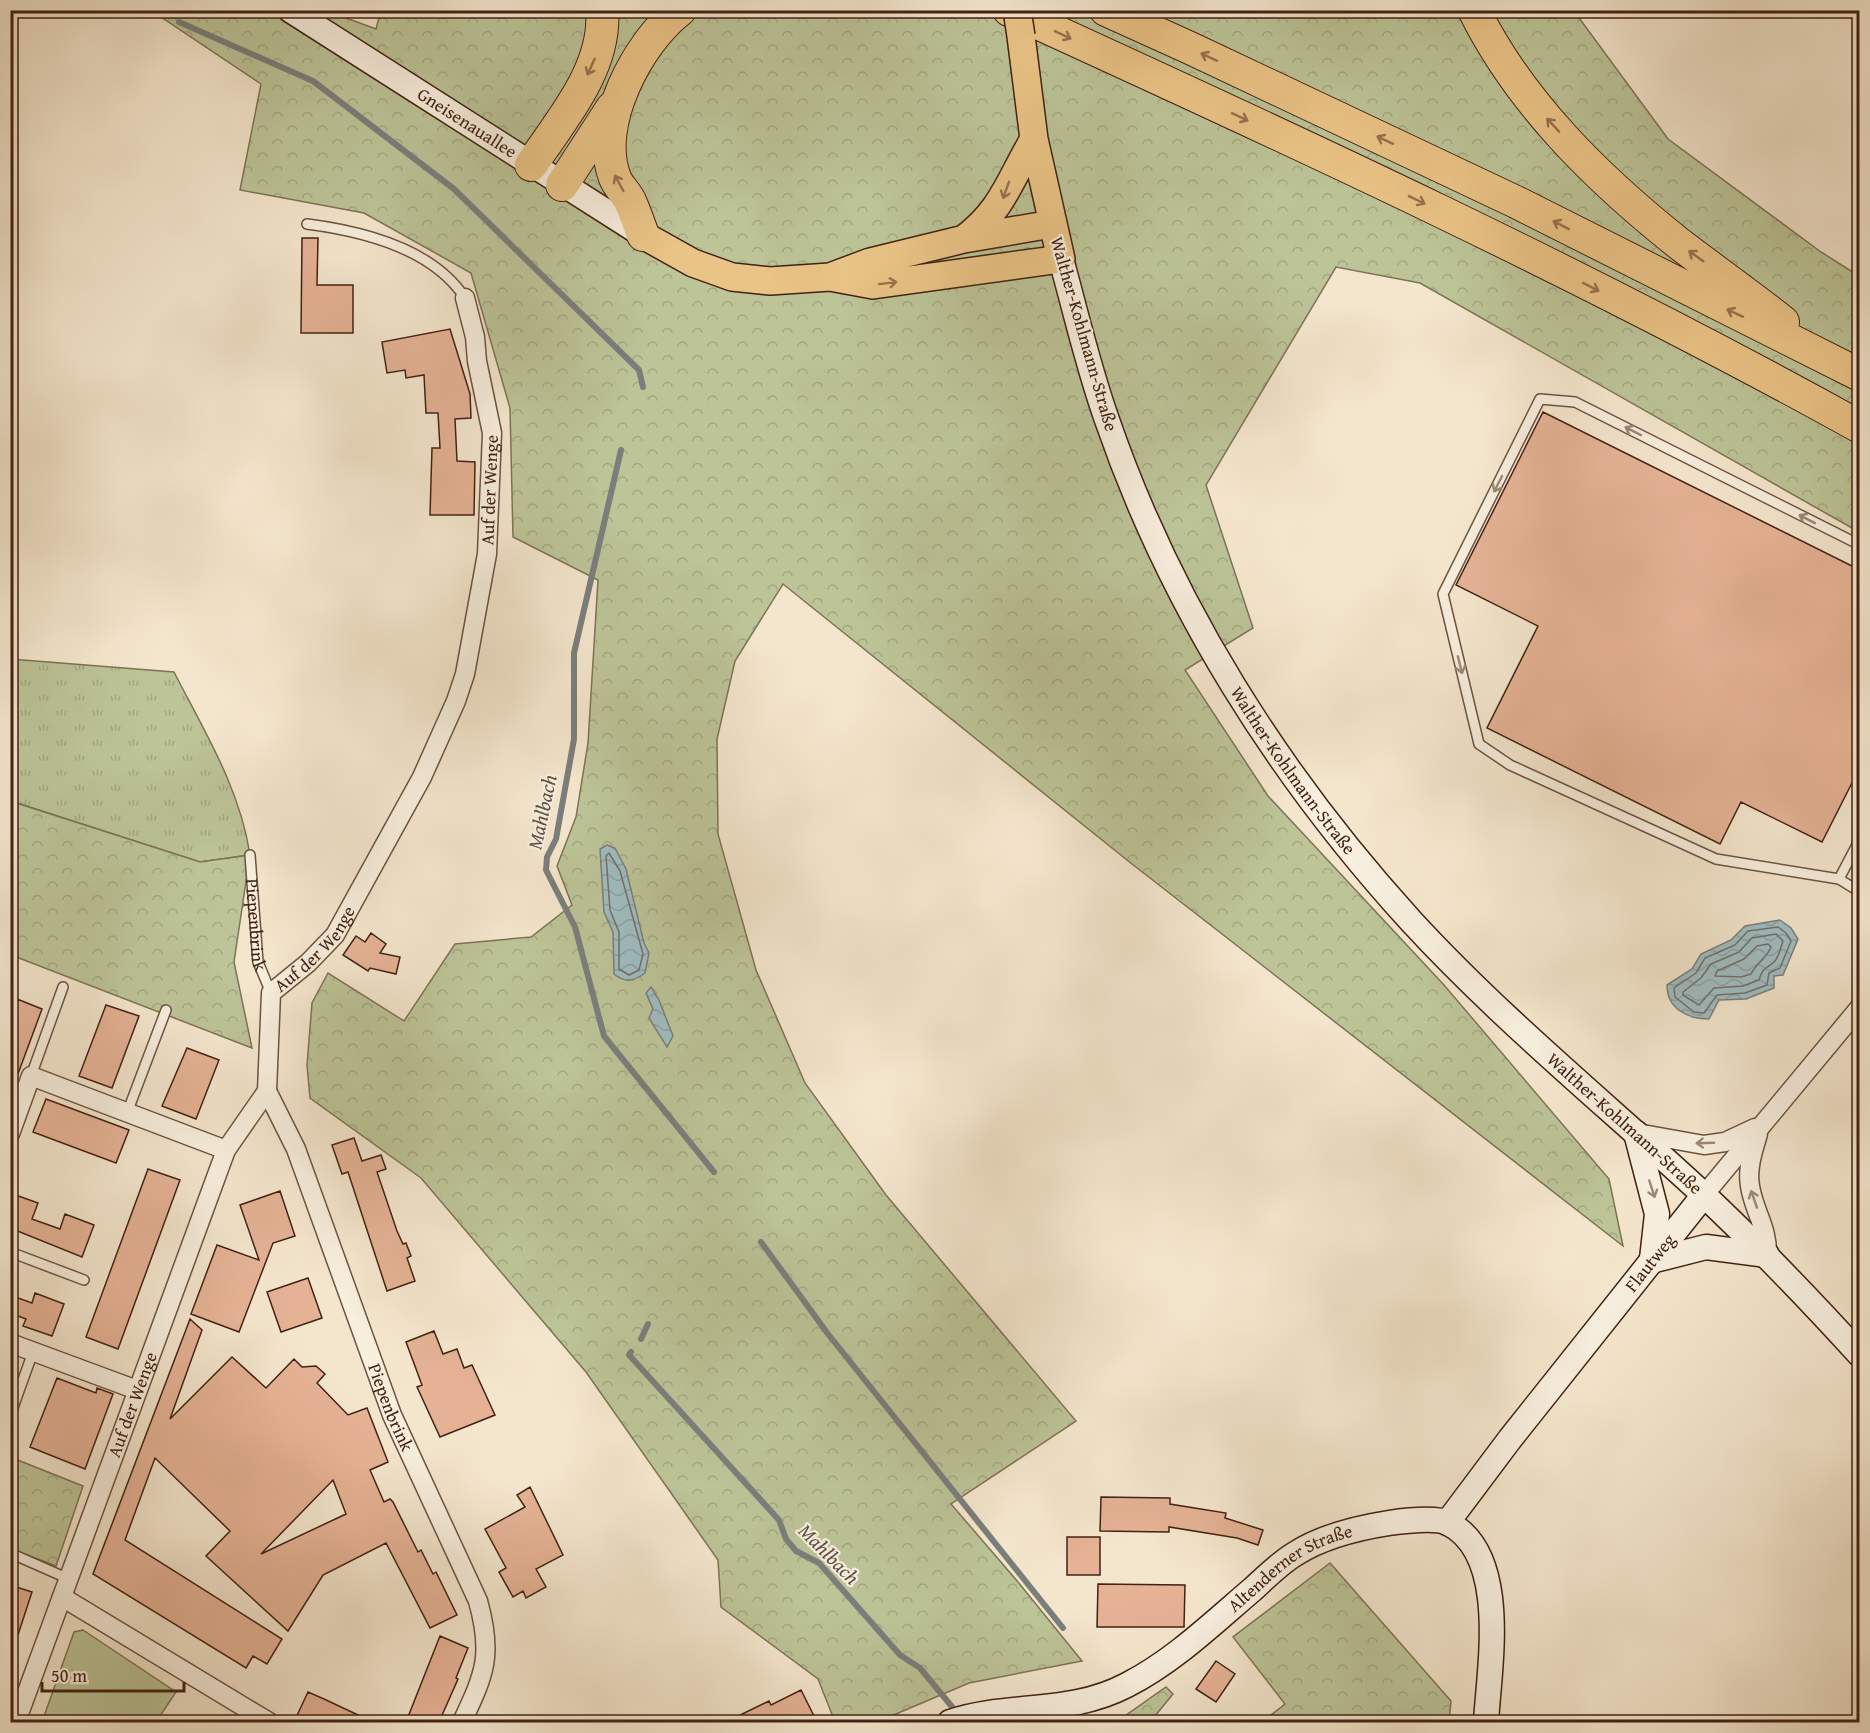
<svg xmlns="http://www.w3.org/2000/svg" width="1870" height="1733" viewBox="0 0 1870 1733" font-family="'Gentium Book Plus',serif">
  <style>
    .grass { fill: url(#grass-tufts); stroke: #7e7356; stroke-width: 1.5 }
    .forest { fill: url(#forest-crowns); stroke: #7e7356; stroke-width: 1.5 }
    .park { fill: #bcc498; stroke: #7e7356; stroke-width: 1.5 }
    .water { fill: url(#water-waves); stroke: #7a7f7c; stroke-width: 1.5 }
    .lines { fill: none; stroke-linecap: round; stroke-linejoin: round }
    .shore { stroke: #70706a; stroke-width: 1.5 }
    .stream { stroke: #7a7f7c; stroke-width: 6 }
    .building { fill: #e5b295; stroke: #412213; stroke-width: 1.5; fill-rule: evenodd }
    .lane-casing { stroke: #6e5342; stroke-width: 12 }
    .street-casing { stroke: #6e5342; stroke-width: 21 }
    .secondary-casing { stroke: #412213; stroke-width: 27 }
    .primary-casing { stroke: #412213; stroke-width: 30 }
    .highway-casing { stroke: #412213; stroke-width: 34 }
    .lane { stroke: #f8efde; stroke-width: 9 }
    .street { stroke: #f8efde; stroke-width: 18 }
    .secondary { stroke: #f8efde; stroke-width: 24 }
    .primary { stroke: #eac386; stroke-width: 27 }
    .highway { stroke: #eac386; stroke-width: 32 }
    .primary-bridge-casing { stroke: #412213; stroke-width: 30; stroke-linecap: butt }
    .primary-bridge { stroke: #eac386; stroke-width: 27 }
    .oneway { stroke: #96724c }
    .oneway2 { stroke: #9c8878 }
    .labels { text-anchor: middle; stroke-width: 4.5; stroke-linejoin: round; paint-order: stroke }
    .street-label { font-size: 18px; fill: #412213; stroke: #f8efde }
    .water-label { font-size: 20px; font-style: italic; fill: #5e5048; stroke: #f8efde }
  </style>
  <defs>
    <pattern id="grass-tufts" width="24" height="20" patternUnits="userSpaceOnUse" patternTransform="scale(1.5)"><rect width="24" height="20" fill="#bcc498"/><path d="M3 7l-1-3M5 7V3M7 7l1-3M15 17l-1-3M17 17v-4M19 17l1-3" fill="none" stroke="#a3a882"/></pattern>
    <pattern id="forest-crowns" width="20" height="18" patternUnits="userSpaceOnUse" patternTransform="scale(1.5)"><rect width="20" height="18" fill="#bcc498"/><path d="M2 6a3 3 0 1 1 6 0M12 15a3 3 0 1 1 6 0" fill="none" stroke="#a3a882"/></pattern>
    <pattern id="water-waves" width="16" height="10" patternUnits="userSpaceOnUse" patternTransform="scale(1.5)"><rect width="16" height="10" fill="#a0bdc2"/><path d="M0 5q4-4 8 0t8 0" fill="none" stroke="#8ba2a6"/></pattern>
  </defs>
  <rect width="100%" height="100%" fill="#f4e6cd"/>
  <filter id="stains"><feTurbulence type="fractalNoise" baseFrequency=".00333" numOctaves="4"/><feColorMatrix values="0 0 0 0 .2 0 0 0 0 .09 0 0 0 0 .02 0 0 0 .5 -.17"/></filter>
  <radialGradient id="worn" r=".72"><stop offset=".6" stop-color="#630" stop-opacity="0"/><stop offset="1" stop-color="#630" stop-opacity=".3"/></radialGradient>
  <path class="grass" d="M10,659l164,13c30,59 66,116 76,183l-50,7 -189,-61z"/>
  <path class="forest" d="M381,10l1193,1 94,128 153,113 38,24v256l-439,-249 -84,-16 -130,218 47,143 -68,42 83,126 176,189 165,194 14,67 -491,-382 -349,-280 -48,77 -18,78 1,95 38,136 49,113 81,112 190,226 -125,83 67,78 64,79 -113,22 -73,31 -27,8h-34l-17,-43 -97,-72 -3,-47 -132,-188 -165,-194 -111,-80 -3,-33 5,-62 16,-30 76,48 51,-77 76,-7 41,-32 -15,-39 19,-49 12,-74 10,-163 -85,-43 -3,-129 -39,-135 -107,-60 -124,-23 21,-106 -109,-73h175l49,18z
    M10,801l190,61 50,-7 -16,107 18,86 -241,-93z
    M10,1457l73,29 -27,80 -45,-17z
    M1330,1563l121,138 -2,21h-187l23,-18 -52,-67z
    M1166,1687l7,7 -23,28h-41l10,-2z"/>
  <path class="park" d="M83,1630l93,62 -20,30h-114l32,-90z"/>
  <path class="water" d="M607,845l8,3 11,21 18,74 5,10 -4,20c-12,9 -20,10 -31,1l-1,-42 -9,-20 -4,-63z
    M1780,920l11,8 7,11 -15,36 -9,1v12l-28,11 -27,1 -10,19c-21,0 -42,-10 -42,-34l25,-16 9,-15 30,-14 14,-14z
    M651,987l8,13 14,36 -6,11 -18,-29 4,-9 -7,-16z"/>
  <g class="lines">
    <path class="shore" d="M609,853l11,18 23,83 -4,16 -10,5 -10,-6v-37l-9,-22 -4,-54z
      M1778,927l8,6 5,8 -11,27 -11,5 -2,12 -22,8 -28,2 -13,18 -10,-1 -19,-15 -1,-9 22,-15 9,-15 30,-13 13,-14z
      M1776,934l7,7c-2,6 -4,15 -8,20 -9,9 -12,5 -16,19l-16,6 -29,2 -15,17 -16,-10v-3l18,-14 10,-14 28,-12 13,-14z
      M1768,944l3,3c-3,10 -15,16 -20,27l-10,3 -26,-1 2,-5 27,-12 13,-13z"/>
    <path class="stream" d="M179,22l134,59 141,108 185,181 4,17
      M621,450l-47,203v86l-18,100 -9,18 -1,13 29,57 29,109 110,136
      M761,1242l67,92 235,294
      M641,1339l7,-15
      M631,1352l-2,3 150,165 7,19 10,12 23,12 81,92 20,13 38,46"/>
  </g>
  <path class="building" d="M302,238h16l-1,47h36v48h-52z
    M450,329l20,65 1,24 -16,1 2,42 18,1 -1,53h-44l2,-67h8l-2,-35h-12l-2,-38 -18,3 -1,-8 -18,3 -5,-31z
    M1543,412l317,158v197l-38,75 -81,-40 -21,42 -233,-116 51,-102 -82,-41z
    M371,933l15,11 -6,9 20,4 -4,17 -26,-6 -2,3 -25,-16 13,-19 9,6z
    M17,999l25,10 -30,81 -2,-74z
    M106,1005l33,11 -27,72 -33,-12z
    M187,1048l32,12 -23,59 -34,-13z
    M46,1099l83,31 -13,33 -83,-31z
    M354,1138l8,23 19,-6 5,14 -9,3 20,59 6,13 3,-1 5,13 -4,2 8,23 -28,10 -39,-119 -6,2 -10,-29z
    M148,1169l32,11 -62,169 -32,-12z
    M280,1191l15,45 -22,7 -34,89 -48,-18 26,-69 42,15 -19,-55z
    M10,1193l28,10 -6,16 28,10 5,-15 29,11 -12,32 -72,-29z
    M308,1278l14,40 -41,14 -14,-40z
    M35,1293l29,11 -12,32 -29,-10 3,-7 -16,-6v-18l22,8z
    M190,1319l12,11 -32,89 62,-62 34,31 28,-29 8,8 14,-1 9,8 -8,9 31,32 19,-7 21,54 -18,8 14,32 6,-3 3,3 25,50 3,-2 12,24 3,-2 21,43 -27,13 -44,-85 -63,32 -35,56 -82,-75 24,-25 -75,-73 -30,82 157,99 -15,25 -14,-8 -7,12 -153,-94zM333,1480l13,34 -85,40z
    M434,1331l9,23 14,-5 7,19 8,-3 23,50 -55,22 -23,-50 5,-2 -16,-43z
    M57,1378l39,15 1,-5 16,6 -28,75 -55,-22z
    M530,1487l33,68 -27,14 10,18 -20,11 -3,-7 -10,6 -14,-25 7,-4 -21,-39 40,-22 -8,-12z
    M1101,1497l69,1v6l56,9 -1,5 38,12 -5,15 -21,-7 -68,-11v5l-69,-1z
    M1067,1537h33v38h-33z
    M1098,1584l87,1 -1,42h-87z
    M10,1585l22,7 -18,55h-4z
    M440,1636l28,12 -12,30 2,1 -19,43h-33z
    M1216,1661l19,13 -19,28 -20,-13z
    M801,1690l16,32h-91l43,-21 2,4z
    M308,1692l16,7 49,23h-79z"/>
  <g class="lines">
    <g class="lane-casing">
      <g id="lane">
        <path d="M307,224c55,7 126,25 158,74"/>
        <path d="M1860,545l-285,-143 -35,-3 -97,195 36,150 31,21 206,94 123,20 21,13"/>
        <path id="s1" d="M250,855l8,107 13,31"/>
        <path d="M1839,879l21,-40"/>
        <path d="M31,1076l32,-89"/>
        <path d="M127,1113l39,-103"/>
        <path d="M10,1252l74,28"/>
        <path d="M10,1416l23,-64"/>
        <path d="M10,1553l59,26"/>
      </g>
    </g>
    <g class="street-casing">
      <g id="street">
        <path id="s2" d="M267,1091l29,58 96,266 86,186c15,54 7,72 -16,121"/>
        <path d="M1637,1133l67,12 21,-3 30,-14"/>
        <path d="M10,1134l21,-58 195,74"/>
        <path d="M1758,1134c-5,17 -11,34 -8,52 4,26 18,41 17,69"/>
        <path d="M1704,1195l156,-188"/>
        <path d="M10,1343l127,47"/>
        <path d="M62,1597l207,125"/>
        <path id="s3" d="M16,1722l210,-572 41,-59 4,-98 37,-30 27,-28 87,-158 34,-76 9,-27 22,-120 5,-121 -15,-72 -2,-24 -10,-39"/>
      </g>
    </g>
    <g class="secondary-casing">
      <g id="secondary">
        <path id="s4" d="M290,10l353,225"/>
        <path id="s5" d="M1061,259c15,54 27,108 46,161 64,186 172,356 304,501 91,99 196,184 294,275 54,51 105,104 155,159"/>
        <path d="M1636,1133l21,81 -5,45"/>
        <path d="M1651,1261l55,-14 61,8"/>
        <path id="s6" d="M1447,1523l63,-84 194,-244"/>
        <path id="s7" d="M950,1722c59,-20 118,-6 177,-37 47,-24 86,-62 126,-96 13,-12 27,-26 42,-35 28,-18 62,-26 94,-31 14,-2 47,-6 59,0 62,31 41,145 38,199"/>
      </g>
    </g>
    <g class="primary-casing">
      <path id="primary" d="M643,235l50,28 39,14 38,4 60,-4 40,-15 94,-23 88,-15
        M964,239c39,-29 46,-60 70,-100
        M830,277l43,8 188,-26 -27,-120 -13,-103"/>
    </g>
    <g class="highway-casing">
      <path id="highway" d="M1009,10c287,131 575,264 851,417
        M1106,10l84,38 326,154 344,173
        M1474,10c46,93 123,168 203,232 35,27 71,52 106,80
        M531,165c30,-45 76,-97 71,-155
        M562,185l50,-77
        M643,235c-4,-11 -8,-23 -13,-34 -4,-8 -12,-15 -15,-23 -21,-53 23,-136 65,-168"/>
    </g>
    <use href="#lane" class="lane"/>
    <use href="#street" class="street"/>
    <use href="#secondary" class="secondary"/>
    <use href="#primary" class="primary"/>
    <use href="#highway" class="highway"/>
    <g class="primary-bridge-casing">
      <path id="primary-bridge" d="M1017,10l4,26"/>
    </g>
    <use href="#primary-bridge" class="primary-bridge"/>
  </g>
  <defs><path id="oneway-shaft" d="M-6 0H5M1.5-3L5.5 0L1.5 3" fill="none" stroke-width="1.6" stroke-linecap="round" stroke-linejoin="round" transform="scale(1.5)"/></defs>
  <g class="oneway">
    <use href="#oneway-shaft" transform="translate(1063 35) rotate(25)"/>
    <use href="#oneway-shaft" transform="translate(1209 57) rotate(-155)"/>
    <use href="#oneway-shaft" transform="translate(591 67) rotate(114)"/>
    <use href="#oneway-shaft" transform="translate(1240 117) rotate(25)"/>
    <use href="#oneway-shaft" transform="translate(1553 125) rotate(-133)"/>
    <use href="#oneway-shaft" transform="translate(1385 140) rotate(-155)"/>
    <use href="#oneway-shaft" transform="translate(619 183) rotate(-119)"/>
    <use href="#oneway-shaft" transform="translate(1006 190) rotate(110)"/>
    <use href="#oneway-shaft" transform="translate(1417 200) rotate(26)"/>
    <use href="#oneway-shaft" transform="translate(1561 225) rotate(-153)"/>
    <use href="#oneway-shaft" transform="translate(1696 256) rotate(-144)"/>
    <use href="#oneway-shaft" transform="translate(888 283) rotate(-7)"/>
    <use href="#oneway-shaft" transform="translate(1591 287) rotate(27)"/>
    <use href="#oneway-shaft" transform="translate(1735 313) rotate(-155)"/>
  </g>
  <g class="oneway2">
    <use href="#oneway-shaft" transform="translate(1633 431) rotate(-153)"/>
    <use href="#oneway-shaft" transform="translate(1498 484) rotate(117)"/>
    <use href="#oneway-shaft" transform="translate(1807 519) rotate(-153)"/>
    <use href="#oneway-shaft" transform="translate(1460 665) rotate(76)"/>
    <use href="#oneway-shaft" transform="translate(1705 1143) rotate(178)"/>
    <use href="#oneway-shaft" transform="translate(1652 1189) rotate(72)"/>
    <use href="#oneway-shaft" transform="translate(1754 1199) rotate(-109)"/>
  </g>
  <g class="labels">
    <g class="street-label">
      <text dy="6" stroke="none"><textPath href="#s4" startOffset="210">Gneisenauallee</textPath></text>
      <text transform="translate(1084 334) rotate(74)" y="6">Walther-Kohlmann-Straße</text>
      <text dy="6" stroke="none"><textPath href="#s3" startOffset="1344">Auf der Wenge</textPath></text>
      <text dy="6" stroke="none"><textPath href="#s5" startOffset="566">Walther-Kohlmann-Straße</textPath></text>
      <text dy="6" stroke="none"><textPath href="#s1" startOffset="70">Piepenbrink</textPath></text>
      <text dy="6" stroke="none"><textPath href="#s3" startOffset="842">Auf der Wenge</textPath></text>
      <text dy="6" stroke="none"><textPath href="#s5" startOffset="1052">Walther-Kohlmann-Straße</textPath></text>
      <text dy="6" stroke="none"><textPath href="#s6" startOffset="330">Flautweg</textPath></text>
      <text dy="6" stroke="none"><textPath href="#s3" startOffset="338">Auf der Wenge</textPath></text>
      <text dy="6" stroke="none"><textPath href="#s2" startOffset="340">Piepenbrink</textPath></text>
      <text dy="6" stroke="none"><textPath href="#s7" startOffset="384">Altenderner Straße</textPath></text>
    </g>
    <g class="water-label">
      <text transform="translate(542 812) rotate(-78)" y="7">Mahlbach</text>
      <text transform="translate(829 1554) rotate(45)" y="7">Mahlbach</text>
    </g>
  </g>
  <rect width="1870" height="1733" fill="none" stroke="#f4e6cd" stroke-width="36"/>
  <rect x="12" y="12" width="1846" height="1709" fill="none" stroke="#412213" stroke-width="3"/>
  <rect x="18" y="18" width="1834" height="1697" fill="none" stroke="#412213" stroke-width="1.5"/>
  <path d="M42 1682v9h142v-9" fill="none" stroke="#412213" stroke-width="3"/>
  <text x="51" y="1682" font-size="18" fill="#412213" stroke="#f8efde" stroke-width="4.5" paint-order="stroke">50 m</text>
  <rect width="100%" height="100%" filter="url(#stains)"/>
  <rect width="100%" height="100%" fill="url(#worn)"/>
</svg>
